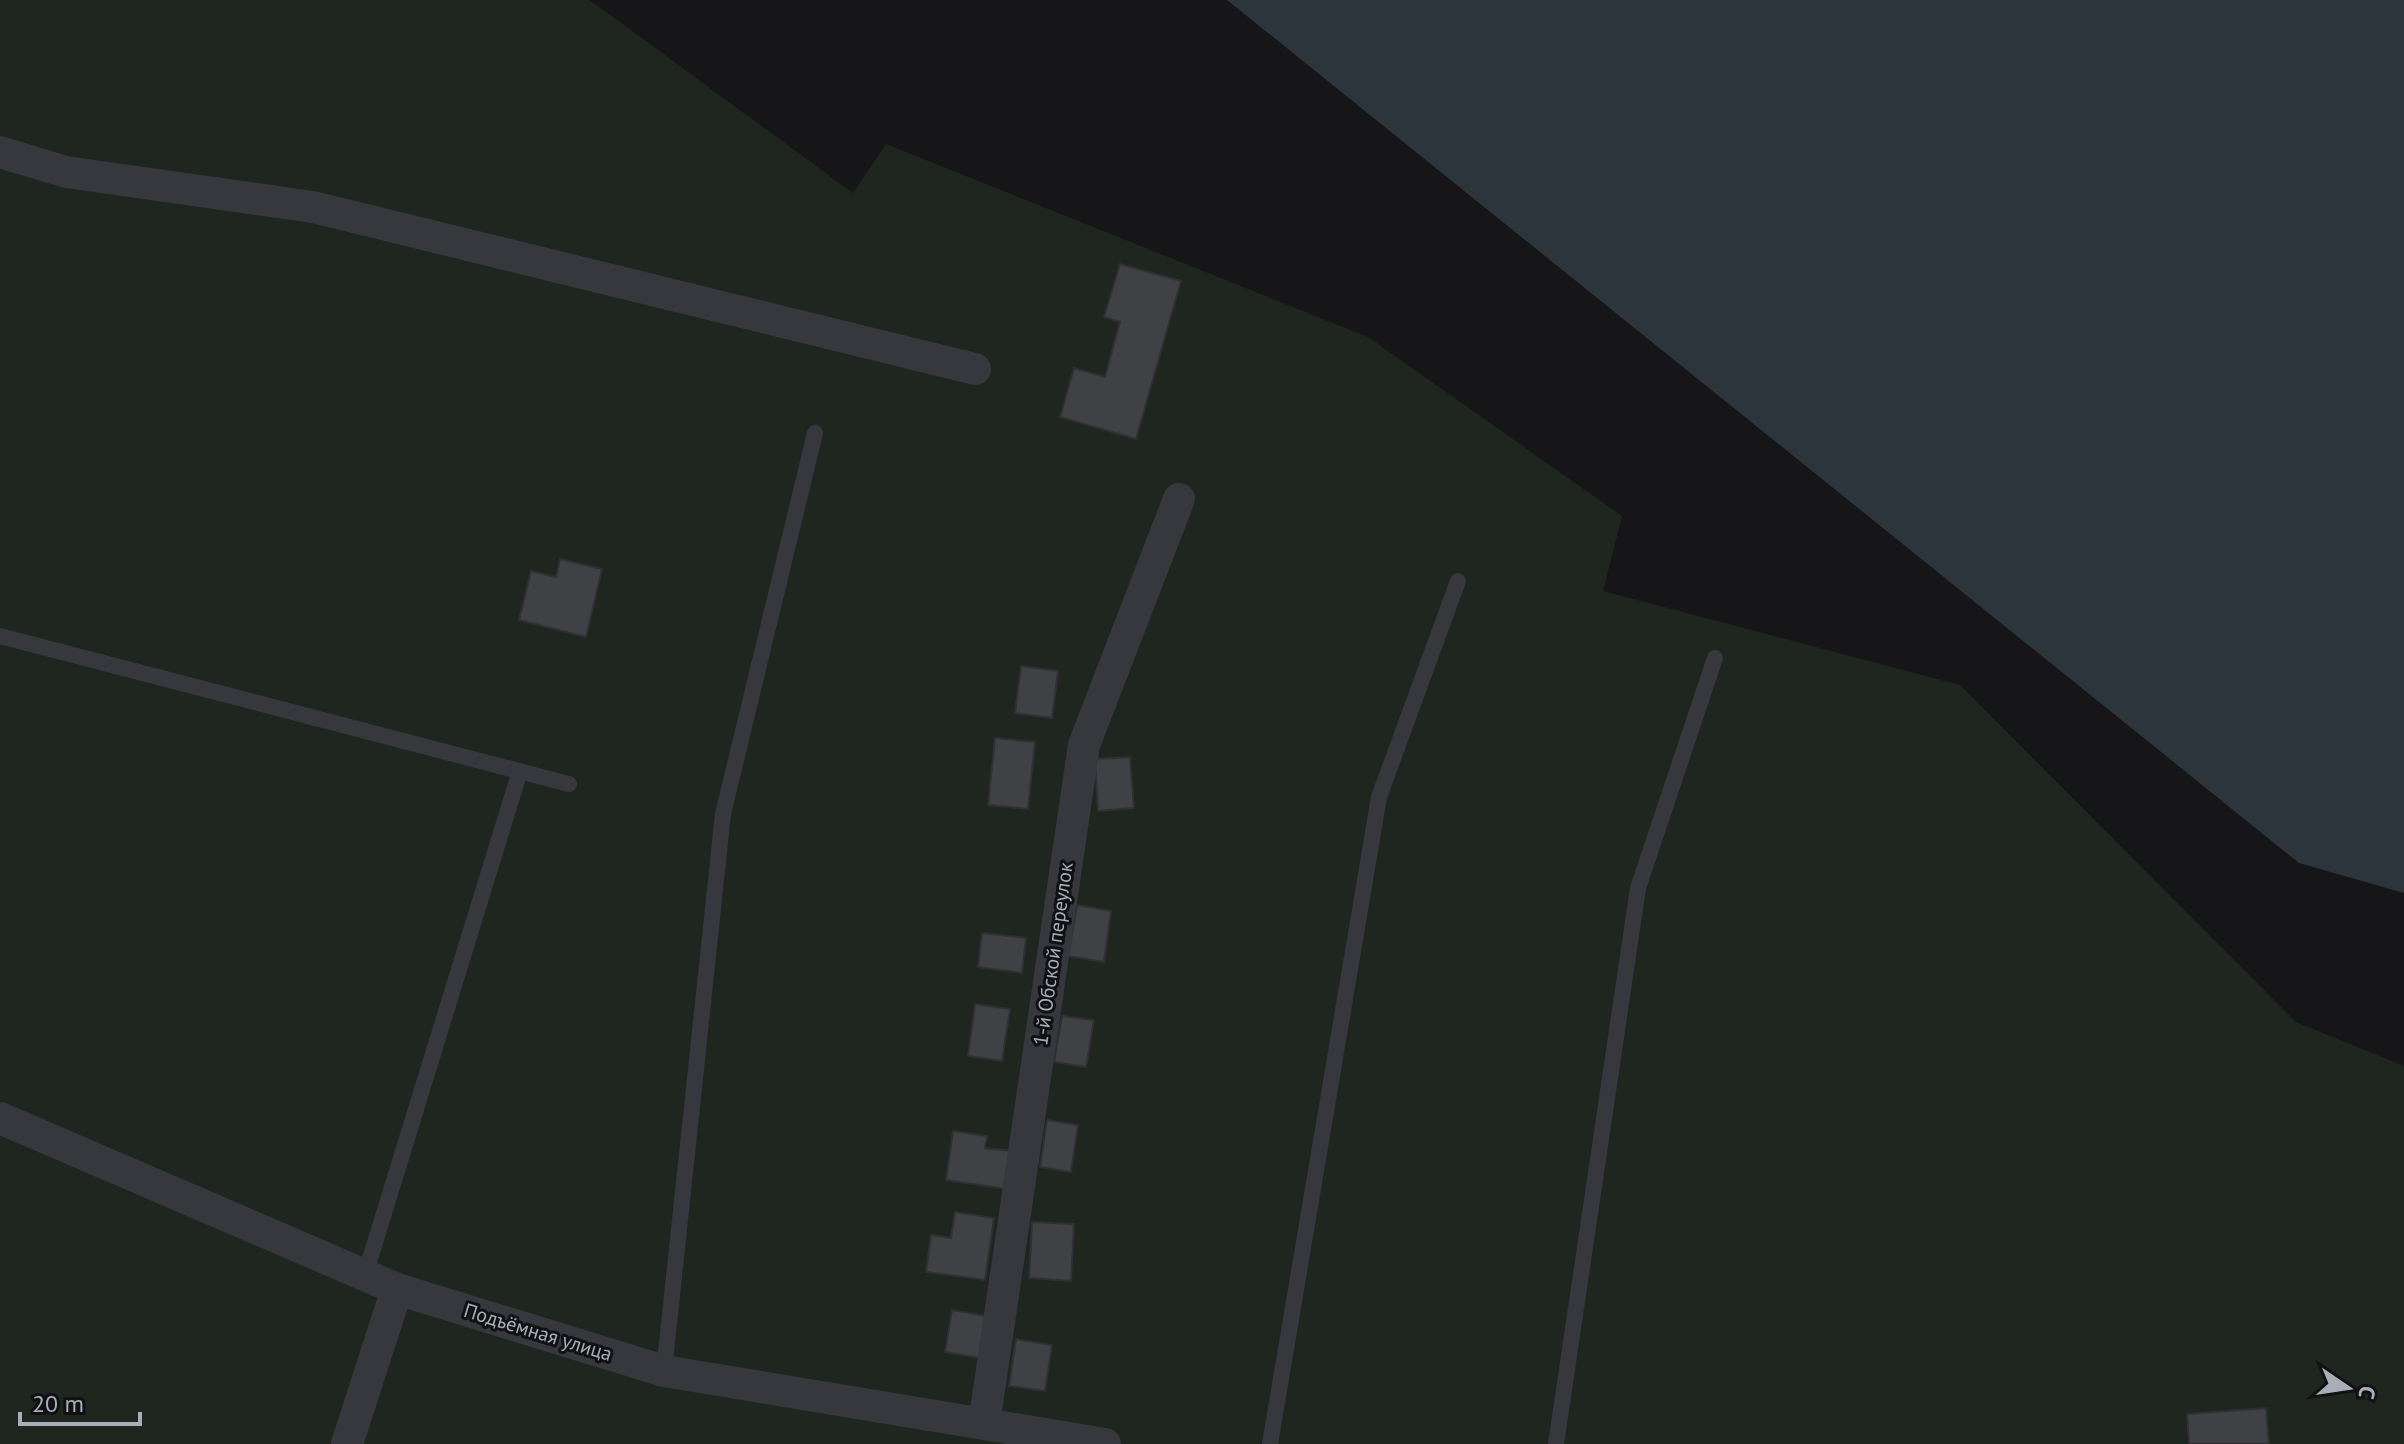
<svg xmlns="http://www.w3.org/2000/svg" width="2404" height="1444" viewBox="0 0 2404 1444" font-family="'PT Sans',sans-serif">
  <style>
    .green { fill: #1e261f }
    .water { fill: #2c353c }
    .building { fill: #404145; stroke: #303034; stroke-width: 2 }
    .lines { fill: none; stroke-linecap: round; stroke-linejoin: round }
    .lane { stroke: #37383d; stroke-width: 16 }
    .street { stroke: #37383d; stroke-width: 32 }
    .labels { text-anchor: middle; stroke-width: 6; stroke-linejoin: round; paint-order: stroke }
    .street-label { font-size: 20px; fill: #a8adb8; stroke: #111113 }
  </style>
  <rect width="100%" height="100%" fill="#161618"/>
  <path class="green" d="M0,0h590l263,193 33,-49 482,193 254,179 -19,75 357,94 336,337 108,44v378h-2404z"/>
  <path class="water" d="M1227,0h1177v893l-105,-30z"/>
  <path class="building" d="M1120,264l61,17 -45,158 -76,-22 14,-49 31,9 15,-55 -16,-5z
    M560,559l42,10 -16,68 -67,-17 12,-49 25,6z
    M1021,666l37,5 -6,47 -37,-5z
    M995,738l40,4 -7,67 -40,-4z
    M1130,757l4,51 -36,3 -3,-52z
    M1077,905l34,6 -7,51 -36,-6z
    M982,933l44,5 -4,35 -44,-6z
    M975,1004l35,5 -8,52 -34,-5z
    M1062,1016l32,4 -8,47 -32,-5z
    M1047,1120l31,5 -7,47 -31,-5z
    M953,1131l34,5 -2,12 27,3 -6,38 -60,-9z
    M955,1212l39,6 -9,62 -59,-8 5,-37 20,3z
    M1032,1222l42,2 -3,57 -42,-3z
    M952,1310l34,6 -7,42 -34,-6z
    M1016,1339l36,6 -7,46 -36,-5z
    M2266,1408l3,36h-80l-2,-30z"/>
  <g class="lines">
    <path class="lane" d="M0,636l569,148
      M365,1275l155,-504
      M664,1371l59,-557 92,-381
      M1270,1444l109,-647 79,-216
      M1556,1444l82,-556 77,-230"/>
    <path class="street" d="M0,152l66,20 247,35 662,162
      M0,1118l397,171 267,82 441,73
      M984,1424l100,-679 95,-246
      M347,1444l50,-155"/>
  </g>
  <g class="labels">
    <g class="street-label">
      <text transform="translate(1053 954) rotate(-82)" y="7">1-й Обской переулок</text>
      <text transform="translate(538 1332) rotate(17)" y="7">Подъёмная улица</text>
    </g>
  </g>
  <g transform="translate(2348 1388) rotate(103)" stroke="#111113" stroke-width="6" paint-order="stroke">
  <path d="M0-6L14 30L0 20L-14 30Z" fill="#a8adb8"/>
  <text y="-12" font-size="22" font-weight="bold" text-anchor="middle" fill="#a8adb8">С</text>
  </g>
  <path d="M20 1412v12h120v-12" fill="none" stroke="#a8adb8" stroke-width="4"/>
  <text x="32" y="1412" font-size="24" fill="#a8adb8" stroke="#111113" stroke-width="6" paint-order="stroke">20 m</text>
</svg>
